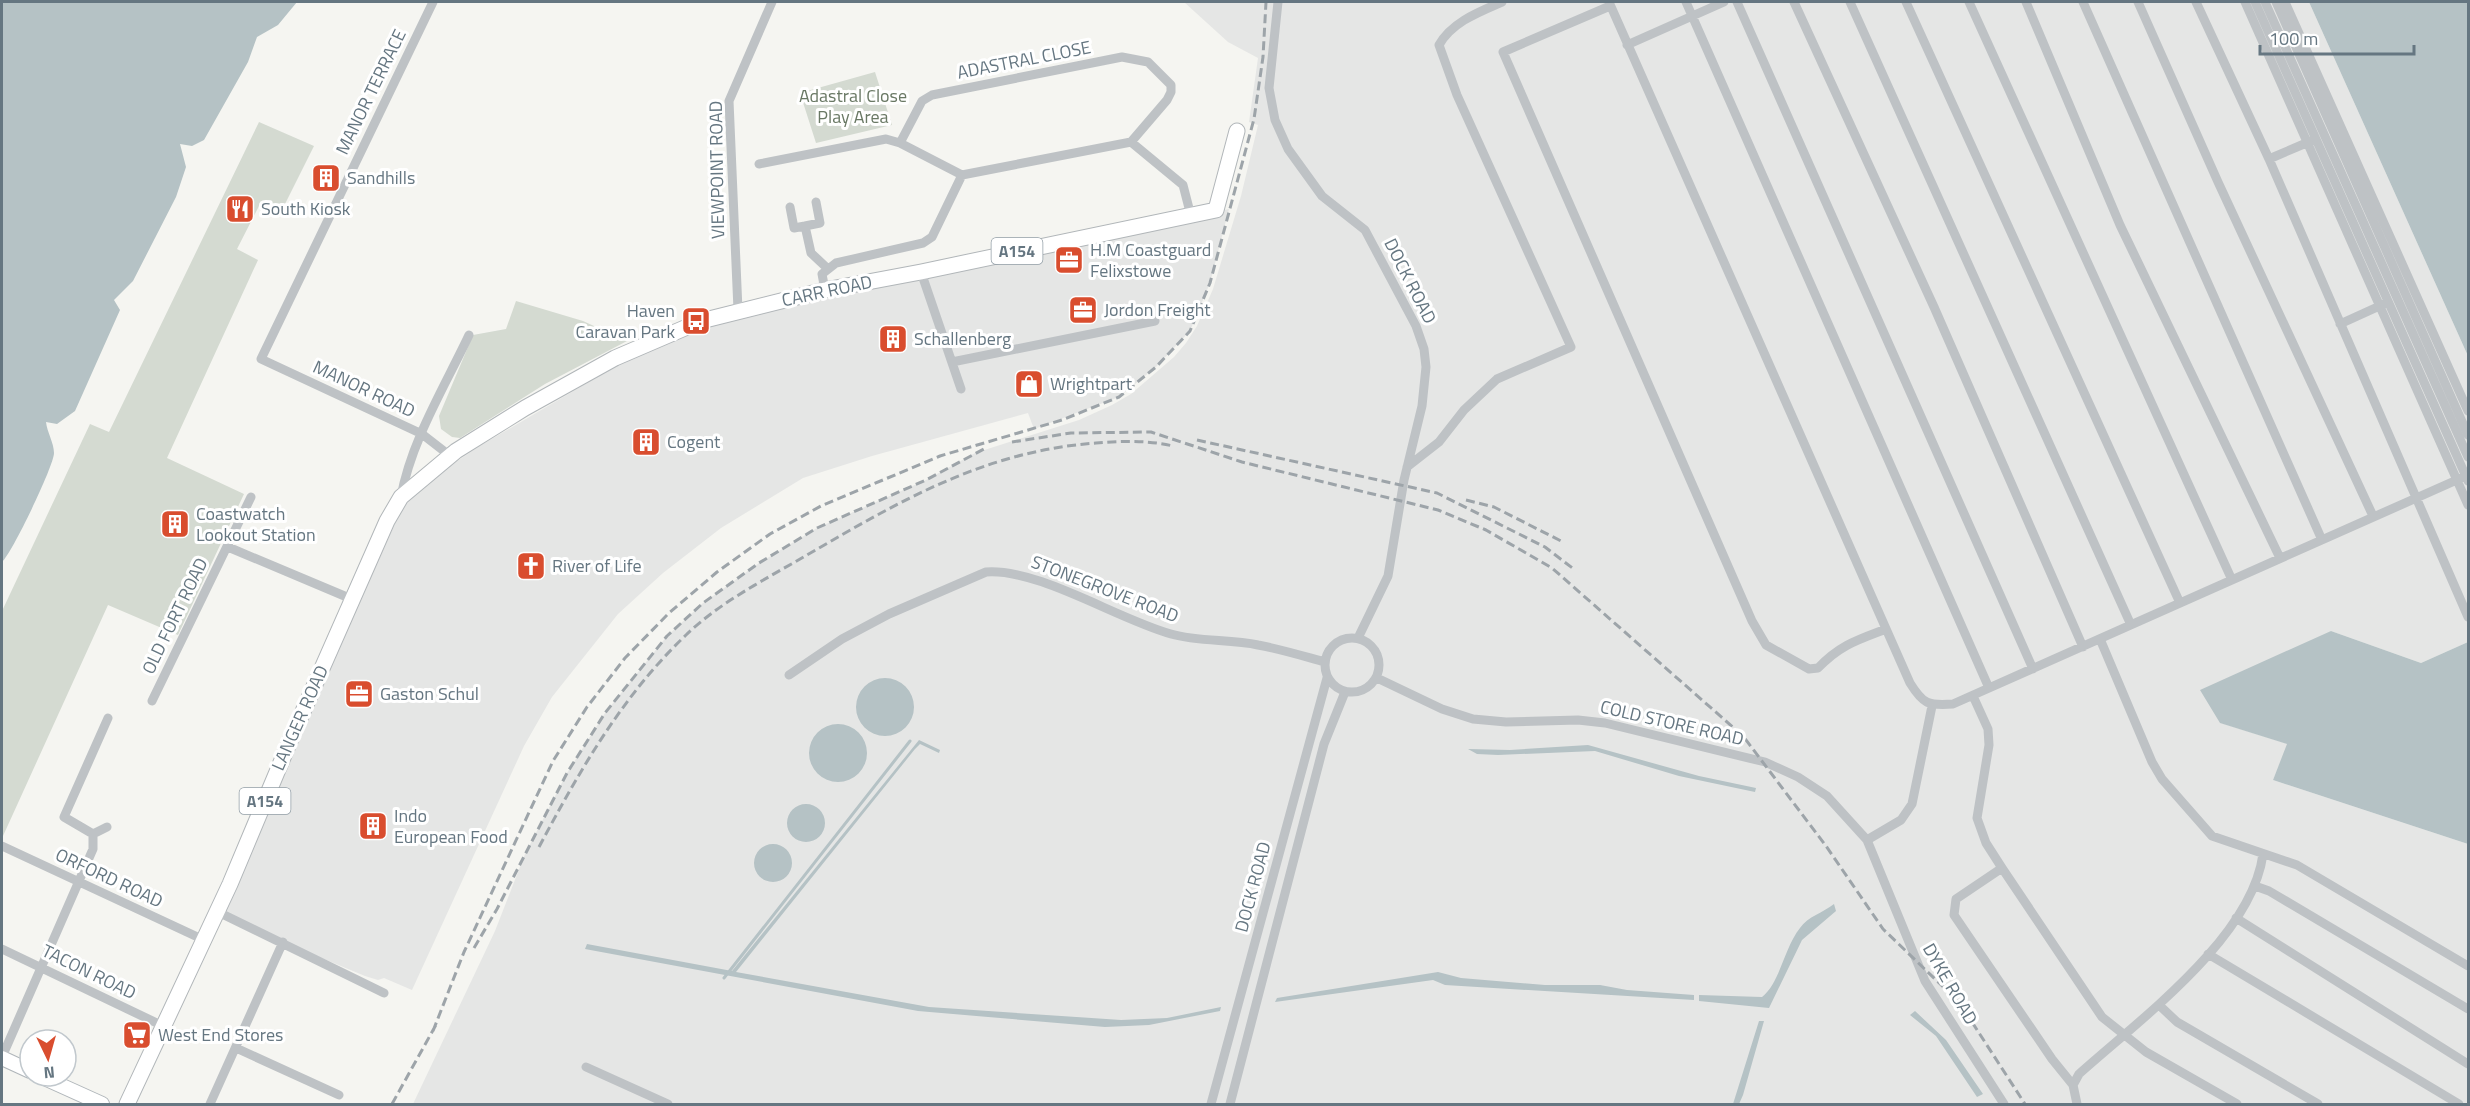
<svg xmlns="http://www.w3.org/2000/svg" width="2470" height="1106" viewBox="0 0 2470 1106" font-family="'Titillium Web',sans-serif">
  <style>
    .built { fill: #e5e6e5 }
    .green { fill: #d4dad1 }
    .water { fill: #b5c2c5 }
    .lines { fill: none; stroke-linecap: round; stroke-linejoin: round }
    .stream { stroke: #b5c2c5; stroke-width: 3 }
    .secondary-casing { stroke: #b0b6ba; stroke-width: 16 }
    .primary-casing { stroke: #b1b6b9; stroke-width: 17 }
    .street { stroke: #bec2c5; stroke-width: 9 }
    .secondary { stroke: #fff; stroke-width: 14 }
    .primary { stroke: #fff; stroke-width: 15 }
    .rail { stroke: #9da4a9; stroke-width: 3; stroke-dasharray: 9 4.5; stroke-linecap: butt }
    .labels { text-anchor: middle; stroke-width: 6; stroke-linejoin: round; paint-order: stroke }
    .shield { fill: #fff; stroke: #939fa7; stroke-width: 1.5 }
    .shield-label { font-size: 16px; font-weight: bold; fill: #657681 }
    .street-label { font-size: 18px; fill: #657681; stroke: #fff }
    .park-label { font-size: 18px; fill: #697864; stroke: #fff }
    .poi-label { font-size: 18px; fill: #657681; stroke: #fff; text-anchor: start }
  </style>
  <rect width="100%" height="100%" fill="#f5f5f1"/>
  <path class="built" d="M1184,2h1125l159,354v286l-47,21 -90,-32 -110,92 67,21 -15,36 195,64v260h-2055l82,-173 30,-77 42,-81 38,-60 62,-77 36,-33 56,-40 58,-35 109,-48 49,-27 104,-33 33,-15 19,-11 43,-37 12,-14 11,-17 16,-37 28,-93 17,-71 -9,-3 9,-64 -30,-16z
    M1229,209l-19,74 -20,48 -34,36 -37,30 -85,32 -6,-16 -156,43 -69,22 -82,50 -58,45 -45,41 -66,83 -28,49 -112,244 -28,-12 -6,2 -13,-4 -82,-34 -65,-30 187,-410 21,-20 52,-35 138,-81 61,-27 58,-21 90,-28z"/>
  <path class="green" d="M875,72l17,53 -76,18 -16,-50z
    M259,122l55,24 -35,70 -20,-10 -22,43 21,11 -91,198 77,36 -66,141 -70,-30 -105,231 -1,-225 88,-187 19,8z
    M516,301l67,20 44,20 -82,43 -85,54 -8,-1 -11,-8 -2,-13 34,-81 33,-6z"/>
  <path class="water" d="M2,2h295l-19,23 -21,12 -9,25 -44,78 -12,6 -12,-2 6,23 -10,30 -43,84 -19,19 6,10 -45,101 -18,13 -11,-2c1,10 8,21 8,31 0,13 -43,102 -52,109z
    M2309,2h159v354z
    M2331,631l90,32 47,-21v202l-195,-64 14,-36 -67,-21 -20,-33z
    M856 707a29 29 0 1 1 58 0a29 29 0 1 1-58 0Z
    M809 753a29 29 0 1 1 58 0a29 29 0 1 1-58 0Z
    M919,740l21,10 -1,3 -19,-9 -5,5 -179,223 193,35 192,13 46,-2 54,-11 -1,4 -71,14 -44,2 -187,-16 -333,-62 2,-5 145,27z
    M1588,745l111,31 57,12 -1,4 -76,-16 -84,-25 -97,4 -21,-1 -9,-5 42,1z
    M787 823a19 19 0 1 1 38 0a19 19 0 1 1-38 0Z
    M754 863a19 19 0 1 1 38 0a19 19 0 1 1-38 0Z
    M1834,904l2,7 -34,29 -33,68 -70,-7v-6l63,2c18,-14 22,-49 38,-69 8,-12 23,-15 34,-24z
    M1438,972l23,6 84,7h55l27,5 67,5v5l-249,-15 -12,-5 -158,22 2,-4z
    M1915,1011l31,29 37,54 -6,3 -41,-61 -26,-21z
    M1759,1021h5l-21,74 -4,9h-6z"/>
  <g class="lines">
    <path class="stream" d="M724,978l186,-237"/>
    <g class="secondary-casing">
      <path id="secondary" d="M2,1058l28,13
        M40,1076l62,28"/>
    </g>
    <g class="primary-casing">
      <path id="primary" d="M127,1104l103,-220 60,-143 97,-220 14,-24 55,-46 69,-43 90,-50 86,-37 124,-31 96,-18 295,-62 21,-79"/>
    </g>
    <path class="street" d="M433,2l-172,357 161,75 27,21
      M1278,2l-9,86 6,32 13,29 34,47 43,34 51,96 8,23 2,18 -4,39 -18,74 -16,96 -30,62
      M1609,2l301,681c13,21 18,23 43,21l515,-229
      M1686,2l303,686
      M1737,2l296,667
      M1794,2l140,305 149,340
      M1850,2l281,623
      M1906,2l274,601
      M1969,2l263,578
      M2026,2l94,223 160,333
      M2083,2l239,538
      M2138,2l80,180 155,334
      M2196,2l73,157 199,458
      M2245,2l223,503
      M2255,2l213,479
      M2265,2l203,455
      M2276,2l192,433
      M2285,2l183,409
      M1610,6l-107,46 249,569 14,24 43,24 9,-1c22,-23 39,-28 68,-39
      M1627,45l97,-43
      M1122,57l26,5 23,23v7l-4,8 -36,42 -169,33 -62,-32 22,-42 10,-6z
      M1131,142l52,43 8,31
      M2269,159l42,-18
      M759,164l127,-25 14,4
      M790,207l4,21 11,-2 6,27 16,15
      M805,226l15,-3 -4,-21
      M921,272l40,117
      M825,290l-3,-16 14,-11 87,-20 9,-6 30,-62
      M738,310l-9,-209 43,-99
      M2340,324l44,-20
      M952,362l203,-41
      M1407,467l32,-25 25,-32 33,-31 74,-32 -114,-252 -18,-50c13,-23 40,-33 63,-43
      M401,497c10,-56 44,-111 68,-162
      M228,547l126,53
      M1325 665a27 27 0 1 1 54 0a27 27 0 1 1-54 0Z
      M2100,639l52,123 10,17 50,57 85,29 171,101
      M789,675l53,-36 47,-25 97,-42c52,-4 131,47 185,62 28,8 59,5 87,11 22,4 45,11 67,17
      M1377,678l65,31 31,10 33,3 72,-2 27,3 160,39 33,15 29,19 40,44 58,141 79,123
      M1973,696l15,33 1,16 -12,73 9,25 16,25 100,149 44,35 91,52
      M152,701l99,-204
      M93,834l-29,-17 44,-99
      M1867,840l34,-20 11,-16 20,-98
      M2,846l202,94
      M2002,868l-46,31 -2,16 98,144 21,26
      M2255,886l14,5 199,118
      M218,912l166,81
      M2236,918l232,146
      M2,949l161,77
      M2208,954l251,150
      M2159,1005l18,17 141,82
      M236,1048l103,47
      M2,1057l91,-208v-15l14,-7
      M586,1067l82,37
      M210,1104l73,-162
      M1211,1104l116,-426
      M1230,1104l94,-360 21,-52
      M2077,1104l-4,-19 6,-11c60,-54 173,-136 184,-220"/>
    <use href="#secondary" class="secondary"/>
    <use href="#primary" class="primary"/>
    <path class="rail" d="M1197,440l240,53 108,54 30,23
      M1012,442l59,-9 80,-1 91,30 196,48 48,20 66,38 191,168 83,110 57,83 76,73 66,102
      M1466,500l28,7 69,35
      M539,847c41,-77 83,-151 147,-212 34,-33 80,-56 121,-80 93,-54 178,-104 289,-112 24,-2 52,-3 77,3
      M474,948l23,-39 70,-136 38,-60 62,-77 36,-33 56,-40 58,-35 109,-48 58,-31
      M433,1031l31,-79 89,-191 34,-54 38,-49 44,-45 48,-41 53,-38 51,-28 119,-50 122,-36 57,-23 37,-30 34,-36 20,-48 44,-164 9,-62 3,-55
      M392,1104l45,-81"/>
  </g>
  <defs>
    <g id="building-square" transform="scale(1.5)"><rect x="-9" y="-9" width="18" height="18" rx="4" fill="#d94d2e" stroke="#fff"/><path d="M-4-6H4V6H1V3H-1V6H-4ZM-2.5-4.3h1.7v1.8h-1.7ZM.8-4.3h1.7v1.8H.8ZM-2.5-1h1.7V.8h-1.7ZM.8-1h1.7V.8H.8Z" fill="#fff"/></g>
    <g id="restaurant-square" transform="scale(1.5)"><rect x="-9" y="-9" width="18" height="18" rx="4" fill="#d94d2e" stroke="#fff"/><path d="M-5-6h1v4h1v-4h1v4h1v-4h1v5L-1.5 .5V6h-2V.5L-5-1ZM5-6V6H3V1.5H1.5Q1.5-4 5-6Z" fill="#fff"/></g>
    <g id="office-square" transform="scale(1.5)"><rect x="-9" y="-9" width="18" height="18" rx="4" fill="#d94d2e" stroke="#fff"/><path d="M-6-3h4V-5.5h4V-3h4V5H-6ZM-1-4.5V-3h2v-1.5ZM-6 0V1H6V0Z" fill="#fff"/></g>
    <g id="bus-square" transform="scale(1.5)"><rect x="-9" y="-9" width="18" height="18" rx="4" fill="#d94d2e" stroke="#fff"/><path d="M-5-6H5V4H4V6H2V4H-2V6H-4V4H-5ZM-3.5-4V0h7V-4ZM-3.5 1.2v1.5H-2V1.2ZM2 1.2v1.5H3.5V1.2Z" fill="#fff"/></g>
    <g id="shop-square" transform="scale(1.5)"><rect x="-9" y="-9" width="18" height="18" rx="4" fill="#d94d2e" stroke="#fff"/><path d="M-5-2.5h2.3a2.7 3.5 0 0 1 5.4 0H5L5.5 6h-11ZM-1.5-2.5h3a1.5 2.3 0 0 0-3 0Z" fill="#fff"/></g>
    <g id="church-square" transform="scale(1.5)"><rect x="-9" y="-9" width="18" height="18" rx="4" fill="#d94d2e" stroke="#fff"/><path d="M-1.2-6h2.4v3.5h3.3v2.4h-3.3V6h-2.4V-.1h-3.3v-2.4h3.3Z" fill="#fff"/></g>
    <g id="supermarket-square" transform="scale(1.5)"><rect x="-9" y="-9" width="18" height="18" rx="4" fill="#d94d2e" stroke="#fff"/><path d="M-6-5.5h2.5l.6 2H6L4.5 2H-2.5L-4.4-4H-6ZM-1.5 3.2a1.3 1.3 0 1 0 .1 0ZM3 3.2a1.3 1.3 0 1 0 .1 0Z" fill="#fff"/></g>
  </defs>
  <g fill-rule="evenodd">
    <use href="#building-square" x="326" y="178"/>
    <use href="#restaurant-square" x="240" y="209"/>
    <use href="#office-square" x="1069" y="260"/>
    <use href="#office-square" x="1083" y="310"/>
    <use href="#bus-square" x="696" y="321"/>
    <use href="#building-square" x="893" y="339"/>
    <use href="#shop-square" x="1029" y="384"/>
    <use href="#building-square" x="646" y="442"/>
    <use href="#building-square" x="175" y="524"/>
    <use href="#church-square" x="531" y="566"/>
    <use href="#office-square" x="359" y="694"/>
    <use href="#building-square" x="373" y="826"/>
    <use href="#supermarket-square" x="137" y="1035"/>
  </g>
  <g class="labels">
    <g class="shield">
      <rect x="991.5" y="238" width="51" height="26" rx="4.5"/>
      <rect x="239.5" y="788" width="51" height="26" rx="4.5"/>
    </g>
    <g class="shield-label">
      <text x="1017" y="257">A154</text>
      <text x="265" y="807">A154</text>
    </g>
    <g class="street-label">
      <text transform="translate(1024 60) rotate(-11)" y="6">ADASTRAL CLOSE</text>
      <text transform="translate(371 92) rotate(-64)" y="6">MANOR TERRACE</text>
      <text transform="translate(717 170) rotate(-91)" y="6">VIEWPOINT ROAD</text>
      <text transform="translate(1410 281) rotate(63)" y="6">DOCK ROAD</text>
      <text transform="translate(827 291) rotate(-12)" y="6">CARR ROAD</text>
      <text transform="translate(364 389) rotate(25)" y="6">MANOR ROAD</text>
      <text transform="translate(1105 589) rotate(21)" y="6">STONEGROVE ROAD</text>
      <text transform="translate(175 616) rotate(-64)" y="6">OLD FORT ROAD</text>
      <text transform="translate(300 718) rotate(-66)" y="6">LANGER ROAD</text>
      <text transform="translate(1672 723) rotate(13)" y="6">COLD STORE ROAD</text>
      <text transform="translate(109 878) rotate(25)" y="6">ORFORD ROAD</text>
      <text transform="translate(1253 887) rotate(-75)" y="6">DOCK ROAD</text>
      <text transform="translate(89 972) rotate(26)" y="6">TACON ROAD</text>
      <text transform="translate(1950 984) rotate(60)" y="6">DYKE ROAD</text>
    </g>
    <g class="park-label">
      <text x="853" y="102">Adastral Close<tspan x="853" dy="21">Play Area</tspan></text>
    </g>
    <g class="poi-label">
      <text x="347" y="184">Sandhills</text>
      <text x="261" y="215">South Kiosk</text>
      <text x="1090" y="256">H.M Coastguard<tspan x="1090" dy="21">Felixstowe</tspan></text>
      <text x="1104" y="316">Jordon Freight</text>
      <text x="675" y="317" text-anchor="end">Haven<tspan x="675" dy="21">Caravan Park</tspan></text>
      <text x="914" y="345">Schallenberg</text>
      <text x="1050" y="390">Wrightpart</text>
      <text x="667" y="448">Cogent</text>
      <text x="196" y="520">Coastwatch<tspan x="196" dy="21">Lookout Station</tspan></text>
      <text x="552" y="572">River of Life</text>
      <text x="380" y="700">Gaston Schul</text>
      <text x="394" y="822">Indo<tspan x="394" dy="21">European Food</tspan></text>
      <text x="158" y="1041">West End Stores</text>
    </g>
  </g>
  <rect width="2470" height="1106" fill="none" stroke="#657681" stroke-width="6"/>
  <g transform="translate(48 1058) rotate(175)"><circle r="28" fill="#ffffff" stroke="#c1c8cd" stroke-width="1.5"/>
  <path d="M0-4.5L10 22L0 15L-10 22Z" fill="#d94d2e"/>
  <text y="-9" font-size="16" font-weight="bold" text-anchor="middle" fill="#657681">N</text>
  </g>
  <path d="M2260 45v9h154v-9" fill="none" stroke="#657681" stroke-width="3"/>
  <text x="2269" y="45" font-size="18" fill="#657681" stroke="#ffffff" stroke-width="4.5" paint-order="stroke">100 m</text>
</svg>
